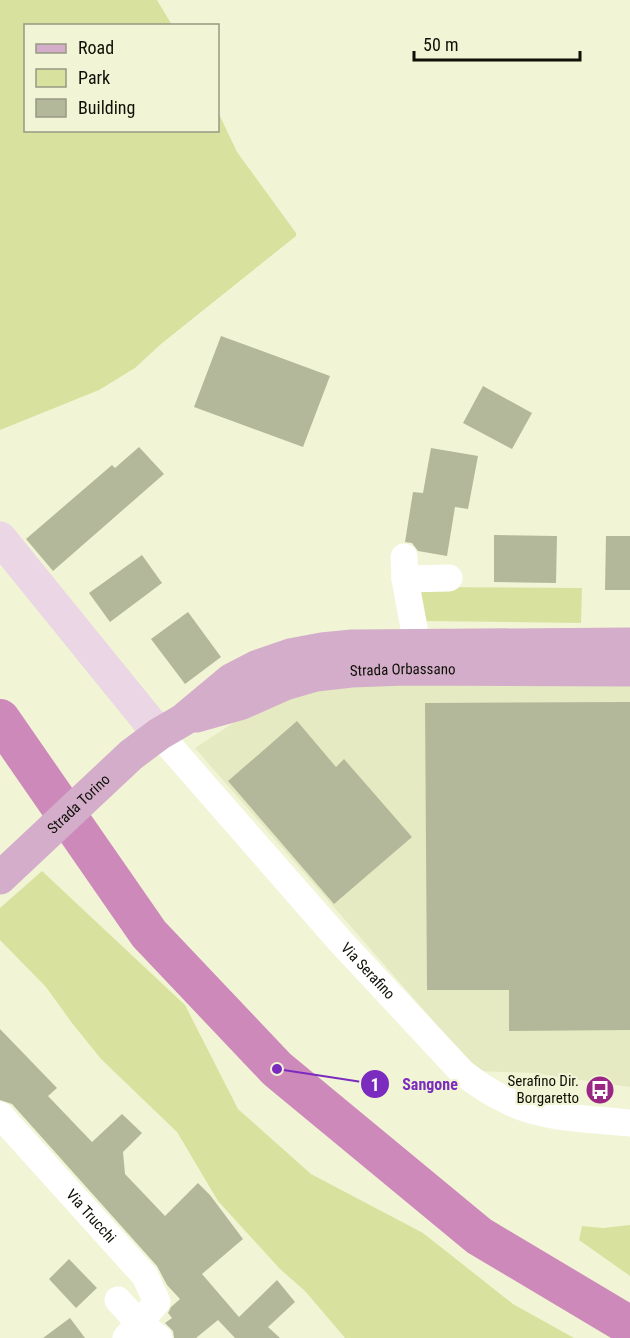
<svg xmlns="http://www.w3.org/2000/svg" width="630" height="1338" viewBox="0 0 630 1338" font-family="'Roboto Condensed',sans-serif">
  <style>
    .built { fill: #e5eac3 }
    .green { fill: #d9e19e }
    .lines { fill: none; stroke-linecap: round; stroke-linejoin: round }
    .river { stroke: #ce89bb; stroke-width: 40 }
    .building { fill: #b4b89a }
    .street { stroke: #fff; stroke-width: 27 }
    .secondary { stroke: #ead6e4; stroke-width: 33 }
    .primary { stroke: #d4adca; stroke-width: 33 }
    .labels { text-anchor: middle; stroke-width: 4.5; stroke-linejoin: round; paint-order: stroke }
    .street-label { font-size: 15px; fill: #0f1006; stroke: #f1f5d5 }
    .poi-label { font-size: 15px; fill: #0f1006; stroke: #f1f5d5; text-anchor: end }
    .leader { fill: none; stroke: #7b2cbf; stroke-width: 2 }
    .callout-dot { fill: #7b2cbf; stroke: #f1f5d5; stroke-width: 2 }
    .mark-label { font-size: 18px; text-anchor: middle; font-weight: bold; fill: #fff }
    .callout-label { font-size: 16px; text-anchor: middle; font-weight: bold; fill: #7b2cbf; stroke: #f1f5d5; stroke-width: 4.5; stroke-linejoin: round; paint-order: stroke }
  </style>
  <rect width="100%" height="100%" fill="#f1f5d5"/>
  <path class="built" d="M630,683v404l-97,-14 -56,-2 -282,-323 52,-34 42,-18 66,-12z"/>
  <path class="green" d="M0,0h157l15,25 -146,1v104h192v-18l19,40 59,81v3l-135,108 -26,24 -36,22 -99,40z
    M413,587l169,1 -1,35 -159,-2z
    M42,871l143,134 53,104 73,65 112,59 90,71 61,34h-229l-40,-47 -25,-22 -62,-68 -41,-69 -76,-73 -29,-36 -26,-36 -46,-47v-32z
    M630,1225v51l-51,-36 3,-14 21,2z"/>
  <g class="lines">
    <path class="river" d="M0,719l149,215 128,135 202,167 151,90"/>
  </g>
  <path class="building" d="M221,336l109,40 -27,71 -109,-40z
    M483,386l49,27 -20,36 -49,-26z
    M139,447l25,27 -111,97 -27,-32 86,-74 3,3z
    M431,448l47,8 -10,53 -13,-2 -8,49 -29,-5 -6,-8 -7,-1 8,-50 10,1z
    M494,535l63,1 -1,47 -62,-1z
    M606,536h24v54h-25z
    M142,555l20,28 -52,39 -21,-29z
    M188,612l33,45 -36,27 -34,-45z
    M630,702v328l-121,1v-41h-82l-2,-287z
    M297,721l39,46 8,-8 68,78 -78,67 -106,-123z
    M0,1029l57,59 -9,8 44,46 30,-28 20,19 -19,19 2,22 40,42 33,-33 12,12 33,44 -41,35 37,43 38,-37 18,22 -27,25 12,11h-45l-17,-18 -22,18h-22l-1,-7 -8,-8 7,-5 -4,-5 3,-6 9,-8 -13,-14 -10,-19 -145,-162 -12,-4z
    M69,1259l28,29 -21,20 -27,-29z
    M70,1318l15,20h-42z"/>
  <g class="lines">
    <g class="street">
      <path d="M404,557l1,22 12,65"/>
      <path d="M405,579l44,-1"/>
      <path id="s1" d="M159,734l181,207 122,131c15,12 30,22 48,30 33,17 83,17 120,21"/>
      <path id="s2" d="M0,1115l145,161 12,26 -31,36"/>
      <path d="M118,1300l21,23 20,15"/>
    </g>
    <path class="secondary" d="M0,538l159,196"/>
    <g class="primary">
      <path id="s3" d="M196,716l46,-13 43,-19 31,-9 35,-4 55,-2 224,1"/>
      <path id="s4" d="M0,878l131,-123 28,-21 24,-14 48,-40 27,-14 32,-11 32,-6 30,-3 278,-2"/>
    </g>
  </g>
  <defs>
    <g id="bus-disc" transform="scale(1.5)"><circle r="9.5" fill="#9a2783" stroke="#f1f5d5"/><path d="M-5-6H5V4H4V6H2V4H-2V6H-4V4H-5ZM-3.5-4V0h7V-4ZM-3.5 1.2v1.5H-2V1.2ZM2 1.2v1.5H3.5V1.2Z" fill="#fff"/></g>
  </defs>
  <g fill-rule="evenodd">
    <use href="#bus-disc" x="600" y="1090"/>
  </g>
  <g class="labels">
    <g class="street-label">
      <text dy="5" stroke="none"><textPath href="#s3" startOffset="214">Strada Orbassano</textPath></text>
      <text dy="5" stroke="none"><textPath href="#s4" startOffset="108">Strada Torino</textPath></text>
      <text dy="5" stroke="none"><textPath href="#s1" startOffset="316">Via Serafino</textPath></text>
      <text dy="5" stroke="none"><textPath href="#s2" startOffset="136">Via Trucchi</textPath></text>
    </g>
    <g class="poi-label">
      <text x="579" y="1086">Serafino Dir.<tspan x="579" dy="17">Borgaretto</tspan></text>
    </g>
  </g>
  <path class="leader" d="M277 1069L375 1084"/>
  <g class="callout-dot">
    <circle cx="277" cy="1069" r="6"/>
    <circle cx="375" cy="1084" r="15"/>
  </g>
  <g class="mark-label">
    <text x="375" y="1091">1</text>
  </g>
  <g class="callout-label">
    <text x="430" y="1090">Sangone</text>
  </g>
  <rect x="24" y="24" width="195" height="108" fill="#f1f5d5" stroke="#979982" stroke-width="1.5"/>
  <rect x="36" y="44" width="30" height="9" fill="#d4adca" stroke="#979982" stroke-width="1.5"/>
  <text x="78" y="54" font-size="18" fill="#0f1006">Road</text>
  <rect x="36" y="69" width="30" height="18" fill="#d9e19e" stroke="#979982" stroke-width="1.5"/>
  <text x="78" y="84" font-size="18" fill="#0f1006">Park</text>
  <rect x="36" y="99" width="30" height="18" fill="#b4b89a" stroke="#979982" stroke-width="1.5"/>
  <text x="78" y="114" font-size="18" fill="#0f1006">Building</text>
  <path d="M414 51v9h166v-9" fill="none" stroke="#0f1006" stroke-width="3"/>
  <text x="423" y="51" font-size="18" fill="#0f1006" stroke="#f1f5d5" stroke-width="4.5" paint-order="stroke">50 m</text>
</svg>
